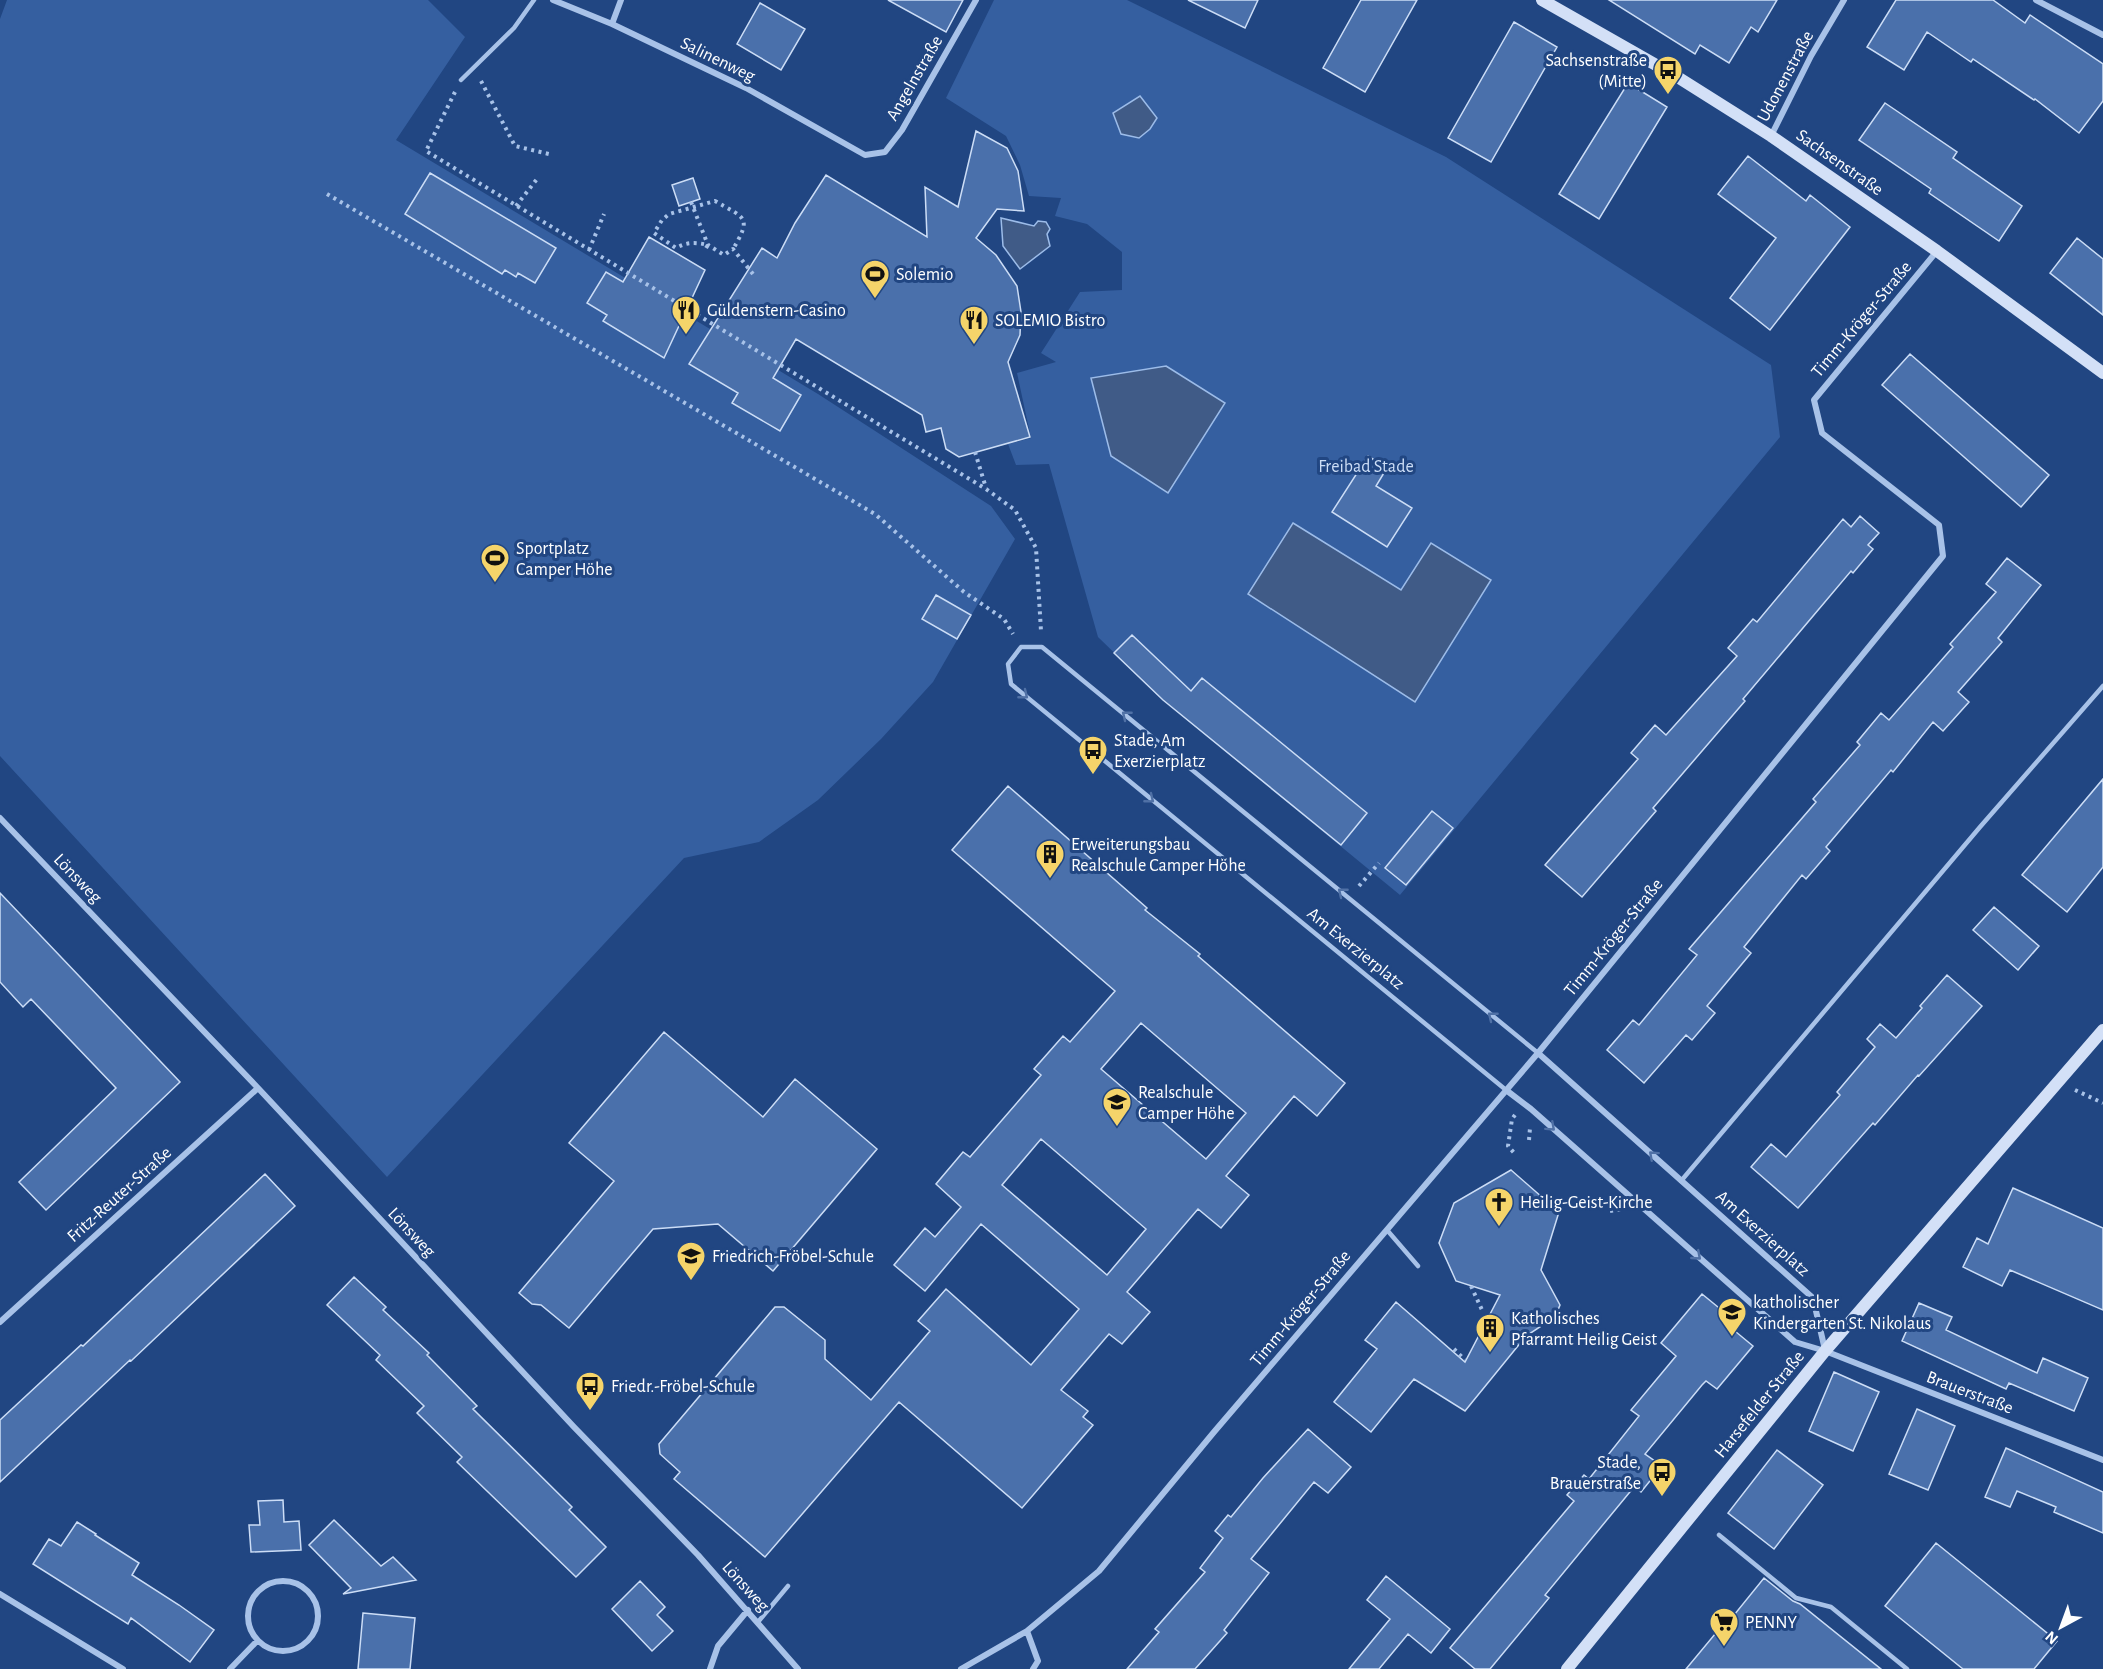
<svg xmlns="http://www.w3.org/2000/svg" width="2103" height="1669" viewBox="0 0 2103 1669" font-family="'Alegreya Sans',sans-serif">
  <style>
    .green { fill: #355fa0 }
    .water { fill: #405b87; stroke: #9cbce9; stroke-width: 1.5 }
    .building { fill: #4a70ab; stroke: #ccddf6; stroke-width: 1.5; fill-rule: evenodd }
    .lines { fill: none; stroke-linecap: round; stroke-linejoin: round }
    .path { stroke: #a8c2e8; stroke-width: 4; stroke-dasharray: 3 4.5; stroke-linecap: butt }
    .lane { stroke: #a8c2e8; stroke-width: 4.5 }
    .street { stroke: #a8c2e8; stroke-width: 6 }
    .secondary { stroke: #d3e0f7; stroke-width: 12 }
    .oneway { stroke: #5071a6 }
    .labels { text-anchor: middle; stroke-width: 6; stroke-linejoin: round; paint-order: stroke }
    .street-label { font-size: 18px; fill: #fff; stroke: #214682 }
    .poi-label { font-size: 18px; fill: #fff; stroke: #214682; text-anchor: start }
    .park-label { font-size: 18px; fill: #ccddf6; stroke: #214682 }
  </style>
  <rect width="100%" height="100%" fill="#214682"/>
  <path class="green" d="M7,0h421l37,37 -69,103 422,254 173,112 24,33 -82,143 -52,57 -63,61 -59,42 -75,16 -297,319 -387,-421v-737z
    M994,0h133l319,157 325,208 9,72 -380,458 -236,-194 -66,-64 -49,-173 -33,1 -8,-21 23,-6 -14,-65 39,-11 -15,-9 39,-61 42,-2v-38l-35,-28 -32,-8 6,-18 -32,-2 -9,-31 -14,-29 -60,-38z"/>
  <path class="water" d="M1140,96l17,22 -7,11 -11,9 -18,-4 -8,-21z
    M1001,218l33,8 4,-5 8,1 4,7 -3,5 3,12 -30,23 -17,-23z
    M1166,366l59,37 -57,90 -57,-37 -20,-78z
    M1293,523l108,67 30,-47 60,37 -76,122 -167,-108z"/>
  <path class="building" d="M888,0h75l-17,32z
    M1188,0h70l-13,28z
    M1361,0h56l-52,92 -42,-24z
    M1609,0h168l-19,32 -7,-5 -22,36 -29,-18 -5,9z
    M1896,0h97l32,23 5,-8 73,49v37l-24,32 -44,-34 -1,1 -61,-41 -2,3 -44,-30 -23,38 -37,-23z
    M760,3l45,26 -24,41 -44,-26z
    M1514,22l43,25 -66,115 -43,-24z
    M1628,83l39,24 -68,112 -40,-25z
    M1885,103l72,49 -4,6 69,48 -23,35 -70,-48 2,-4 -72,-49z
    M976,131l31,17 11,23 6,40 -27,-2 -21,29 20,17 21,31 4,26 -1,23 -12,27 22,75 -71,20 -13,-8 -5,-21 -15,4 -4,-17 -126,-76 -23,39 28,17 -21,36 -48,-28 6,-10 -49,-29 73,-116 15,10 18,-35 31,-48 101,62 -2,-50 33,20z
    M1748,156l58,45 4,-6 40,32 -80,103 -40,-32 46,-60 -58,-44z
    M430,173l126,75 -21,35 -17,-10 -2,4 -11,-7 -3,4 -97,-60z
    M693,178l7,21 -21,7 -7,-21z
    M649,237l56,33 -41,88 -61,-37 4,-6 -20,-12 19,-31 17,10z
    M2077,238l26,21v56l-53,-42z
    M1910,354l139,121 -28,32 -139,-122z
    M1368,456l19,12 -11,18 36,22 -25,39 -55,-35z
    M1860,516l19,17 -11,12 5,4 -20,24 -2,-2 -108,128 2,2 -92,107 3,3 -74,86 -37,-32 93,-106 -7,-6 24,-28 11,10 71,-79 -9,-8 25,-29 4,3 86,-103 8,8z
    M2007,558l34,27 -43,53 4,4 -44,50 11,10 -26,29 -10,-9 -40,50 -2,-2 -65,77 4,4 -24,28 -4,-4 -58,72 7,6 -44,53 8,7 -23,27 -6,-5 -42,48 -37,-33 26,-30 6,5 58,-70 -8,-6 127,-147 -3,-3 47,-54 -3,-3 24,-29 8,7 64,-73 -3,-3 46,-52 -10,-8z
    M936,595l35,20 -14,24 -35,-20z
    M1132,635l59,56 11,-13 165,135 -26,32 -178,-145 -49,-47z
    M2103,779v88l-36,45 -45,-37z
    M1008,786l139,122 -2,2 55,44 -2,2 147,127 -28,33 -23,-20 -68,80 23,19 -28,33 -23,-19 -71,83 23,20 -28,32 -13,-10 -48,56 27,21 -5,6 10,8 -71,83 -123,-106 -134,155 -91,-78 6,-7 -20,-18 -1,-10 116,-137h9l41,33v19l46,41 59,-69 -12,-10 28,-32 85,76 48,-56 -98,-85 -56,67 -31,-26 31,-37 10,9 26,-30 -25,-23 27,-32 7,5 71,-82 -7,-6 29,-33 7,6 45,-51 -163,-141zM1141,1023l105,90 -40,46 -105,-90zM1041,1139l105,90 -39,46 -105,-90z
    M1432,811l21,17 -47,57 -21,-17z
    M0,893l180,189 -134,128 -27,-28 97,-94 -85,-89 -8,8 -23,-25z
    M1994,907l45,39 -21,24 -45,-40z
    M1947,975l35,31 -63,70 -1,-1 -43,50 -2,-2 -75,85 -47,-41 20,-23 15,13 54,-62 -3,-3 38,-45 -8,-8 13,-15 16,14 26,-30 -2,-2z
    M664,1032l99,85 32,-38 82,70 -104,122 -55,-47 -65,5 -84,99 -28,-23 -9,-1 -13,-11 95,-112 -45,-38z
    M1511,1170l48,42 -18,58 19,35 -5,12 -29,19 -61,75 -51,-32 -43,53 -37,-30 43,-53 -12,-9 31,-38 69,60 35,-67 -44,-14 -17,-38 15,-40z
    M265,1174l30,32 -164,155 -1,-1 -130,122v-62l81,-75 2,1z
    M2013,1188l90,40v82l-93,-40 -8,16 -39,-19 14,-29 11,6z
    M354,1277l32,30 -3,3 46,43 -2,2 50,51 -4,3 99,98 -3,3 37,37 -30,30 -119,-115 5,-5 -45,-44 7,-7 -48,-46 4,-5 -53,-50z
    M1702,1294l27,22 -5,6 29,24 -36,43 -11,-8 -4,4 -57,69 17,12 -21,26 -7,-5 -89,108 4,3 -59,71h-15l-25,-21 124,-147 -7,-6 17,-20 5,4 50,-63 -8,-6 45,-54 -15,-13z
    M1919,1303l33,14 -6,13 91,43 6,-15 45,20 -14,33 -65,-28 -3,6 -104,-48z
    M1834,1372l45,20 -26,59 -44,-20z
    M1917,1409l38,17 -27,64 -39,-16z
    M1308,1429l43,38 -23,26 -14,-11 -63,77 18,14 -45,57 3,3 -32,36h-68l32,-37 -4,-3 50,-57 -5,-4 23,-30 -8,-7 13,-16 3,2 32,-39z
    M2006,1448l97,44v41l-49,-21 2,-5 -39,-16 -7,16 -25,-10z
    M1777,1450l46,35 -49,64 -46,-36z
    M283,1500l1,22 15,-1 2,29 -50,2 -2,-27h11l-2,-24z
    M334,1520l47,46 12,-9 23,23 -73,14 8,-6 -42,-43z
    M77,1522l19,12 -1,1 44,28 -7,12 47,30 35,25 -24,32 -59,-44 -3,6 -95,-60 16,-25 12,7z
    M1936,1543l121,98 -23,28h-71l-78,-63z
    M1386,1576l64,53 -19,24 -23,-19 -29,35h-30l41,-50 -23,-19z
    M1764,1578l29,23 7,3 81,65h-195l34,-41 2,2z
    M640,1581l25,26 -8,8 16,16 -21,20 -40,-42z
    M363,1613l52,5 -5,51h-52z"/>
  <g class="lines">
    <path class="path" d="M481,81l34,65 38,9
      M455,92l-29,59 560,338 29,21 21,38 5,83
      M327,194l548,320 89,78 40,27 9,15
      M691,202l17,43 16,10 9,-6 20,25
      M516,206l21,-27
      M706,248l2,-3c-13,-3 -21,-3 -32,3l-22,-15 8,-13 7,-6 46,-13c29,17 38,15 18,48
      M589,250l15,-36
      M975,452l11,36
      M1359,886l20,-23
      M2075,1090l28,13
      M1515,1115l-3,4 -4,27 7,8
      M1529,1140l1,-12
      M1610,1211l11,-2
      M1471,1286l11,24
      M1454,1349l11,11"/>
    <path class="lane" d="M461,80l53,-52 20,-28
      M1506,1090l-495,-406 -3,-20 13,-17h21l496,406
      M1681,1181l299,-354 123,-141
      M1387,1230l31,36
      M1719,1535l77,63 35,9 76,62
      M758,1622l30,-36"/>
    <path class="street" d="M553,0l59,24 134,64 119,67 20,-3 17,-22 74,-130
      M2036,0l67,35
      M612,24l9,-24
      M1771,136l40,-80 33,-56
      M0,818l258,270 316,339 124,128 100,114
      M1538,1053l275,245 12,52
      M1506,1090l25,19 264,233 30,9 278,109
      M0,1322l258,-234
      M248 1616a35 35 0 1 1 70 0a35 35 0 1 1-70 0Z
      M0,1594l123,75
      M1027,1631l11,30 -5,8
      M230,1669l27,-28
      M710,1669l8,-23 30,-36
      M961,1669l66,-38 72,-60 115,-139 324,-379 405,-497 -4,-31 -117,-92 -8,-33 123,-149"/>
    <path class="secondary" d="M1542,0l137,78 92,58 166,115 166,122
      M1567,1669l258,-318 278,-321"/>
  </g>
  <defs><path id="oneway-chevron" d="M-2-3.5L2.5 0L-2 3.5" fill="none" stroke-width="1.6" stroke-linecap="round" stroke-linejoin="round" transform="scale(1.5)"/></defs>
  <g class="oneway">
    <use href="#oneway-chevron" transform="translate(1024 695) rotate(39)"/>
    <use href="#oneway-chevron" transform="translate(1126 715) rotate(-141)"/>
    <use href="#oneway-chevron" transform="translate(1150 799) rotate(39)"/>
    <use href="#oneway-chevron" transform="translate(1342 892) rotate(-141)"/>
    <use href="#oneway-chevron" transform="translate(1492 1016) rotate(-141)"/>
    <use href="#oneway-chevron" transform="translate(1551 1127) rotate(42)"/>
    <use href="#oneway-chevron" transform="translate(1653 1155) rotate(-138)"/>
    <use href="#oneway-chevron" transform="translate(1697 1256) rotate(41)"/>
  </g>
  <defs>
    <g id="bus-pin" transform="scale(1.5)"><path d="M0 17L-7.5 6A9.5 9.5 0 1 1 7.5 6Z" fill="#f5d46a" stroke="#214682"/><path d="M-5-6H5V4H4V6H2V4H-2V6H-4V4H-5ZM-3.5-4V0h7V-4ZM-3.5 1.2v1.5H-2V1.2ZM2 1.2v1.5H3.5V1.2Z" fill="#111"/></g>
    <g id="stadium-pin" transform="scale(1.5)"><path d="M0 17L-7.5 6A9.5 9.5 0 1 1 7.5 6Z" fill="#f5d46a" stroke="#214682"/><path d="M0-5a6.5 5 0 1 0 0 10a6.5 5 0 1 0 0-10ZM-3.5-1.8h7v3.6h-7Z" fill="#111"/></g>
    <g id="restaurant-pin" transform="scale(1.5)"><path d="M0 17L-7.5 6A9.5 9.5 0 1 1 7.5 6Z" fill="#f5d46a" stroke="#214682"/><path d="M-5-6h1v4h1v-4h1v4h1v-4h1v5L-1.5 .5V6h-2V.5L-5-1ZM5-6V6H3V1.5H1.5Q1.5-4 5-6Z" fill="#111"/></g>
    <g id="building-pin" transform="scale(1.5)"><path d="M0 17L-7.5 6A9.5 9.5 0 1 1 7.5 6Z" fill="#f5d46a" stroke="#214682"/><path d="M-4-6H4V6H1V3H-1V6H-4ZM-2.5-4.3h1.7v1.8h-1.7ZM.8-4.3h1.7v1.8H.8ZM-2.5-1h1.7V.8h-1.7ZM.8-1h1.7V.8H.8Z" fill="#111"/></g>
    <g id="school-pin" transform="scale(1.5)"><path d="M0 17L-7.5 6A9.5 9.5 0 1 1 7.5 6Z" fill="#f5d46a" stroke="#214682"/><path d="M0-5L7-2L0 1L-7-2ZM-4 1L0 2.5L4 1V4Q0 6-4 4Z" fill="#111"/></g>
    <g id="church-pin" transform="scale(1.5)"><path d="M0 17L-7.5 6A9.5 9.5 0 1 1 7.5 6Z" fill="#f5d46a" stroke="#214682"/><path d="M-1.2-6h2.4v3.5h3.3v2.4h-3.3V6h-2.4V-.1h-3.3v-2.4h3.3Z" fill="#111"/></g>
    <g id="supermarket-pin" transform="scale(1.5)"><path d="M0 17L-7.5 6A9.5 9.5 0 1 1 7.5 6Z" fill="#f5d46a" stroke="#214682"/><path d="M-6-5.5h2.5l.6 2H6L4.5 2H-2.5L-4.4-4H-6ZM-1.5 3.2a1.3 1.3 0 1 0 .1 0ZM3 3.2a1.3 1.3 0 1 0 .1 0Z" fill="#111"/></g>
  </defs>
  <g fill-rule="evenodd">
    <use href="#bus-pin" x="1668" y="70"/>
    <use href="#stadium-pin" x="875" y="274"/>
    <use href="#restaurant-pin" x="686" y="310"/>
    <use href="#restaurant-pin" x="974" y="320"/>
    <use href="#stadium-pin" x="495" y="558"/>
    <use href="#bus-pin" x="1093" y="750"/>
    <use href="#building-pin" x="1050" y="854"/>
    <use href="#school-pin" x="1117" y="1102"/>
    <use href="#church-pin" x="1499" y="1202"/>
    <use href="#school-pin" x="691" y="1256"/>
    <use href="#school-pin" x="1732" y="1312"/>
    <use href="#building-pin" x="1490" y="1328"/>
    <use href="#bus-pin" x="590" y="1386"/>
    <use href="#bus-pin" x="1662" y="1472"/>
    <use href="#supermarket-pin" x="1724" y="1622"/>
  </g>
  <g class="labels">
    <g class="street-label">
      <text transform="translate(718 59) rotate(26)" y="6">Salinenweg</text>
      <text transform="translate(1785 76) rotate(-62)" y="6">Udonenstraße</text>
      <text transform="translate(914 78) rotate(-60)" y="6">Angelnstraße</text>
      <text transform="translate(1840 162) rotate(35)" y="6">Sachsenstraße</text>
      <text transform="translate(1861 319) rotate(-50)" y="6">Timm-Kröger-Straße</text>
      <text transform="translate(78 878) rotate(46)" y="6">Lönsweg</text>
      <text transform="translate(1613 937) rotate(-51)" y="6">Timm-Kröger-Straße</text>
      <text transform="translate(1356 948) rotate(39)" y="6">Am Exerzierplatz</text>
      <text transform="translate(119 1194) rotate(-42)" y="6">Fritz-Reuter-Straße</text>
      <text transform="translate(412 1232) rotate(47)" y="6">Lönsweg</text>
      <text transform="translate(1763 1233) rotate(42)" y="6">Am Exerzierplatz</text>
      <text transform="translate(1300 1308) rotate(-50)" y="6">Timm-Kröger-Straße</text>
      <text transform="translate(1970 1392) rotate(21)" y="6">Brauerstraße</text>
      <text transform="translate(1759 1404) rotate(-51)" y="6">Harsefelder Straße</text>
      <text transform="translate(746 1586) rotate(48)" y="6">Lönsweg</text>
    </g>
    <g class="poi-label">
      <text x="1647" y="66" text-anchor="end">Sachsenstraße<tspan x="1647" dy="21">(Mitte)</tspan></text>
      <text x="896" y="280">Solemio</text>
      <text x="707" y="316">Güldenstern-Casino</text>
      <text x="995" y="326">SOLEMIO Bistro</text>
      <text x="516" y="554">Sportplatz<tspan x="516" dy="21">Camper Höhe</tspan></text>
      <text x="1114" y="746">Stade, Am<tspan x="1114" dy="21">Exerzierplatz</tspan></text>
      <text x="1071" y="850">Erweiterungsbau<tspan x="1071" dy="21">Realschule Camper Höhe</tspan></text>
      <text x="1138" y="1098">Realschule<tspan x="1138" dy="21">Camper Höhe</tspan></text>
      <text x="1520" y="1208">Heilig-Geist-Kirche</text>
      <text x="712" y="1262">Friedrich-Fröbel-Schule</text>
      <text x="1753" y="1308">katholischer<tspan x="1753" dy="21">Kindergarten St. Nikolaus</tspan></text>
      <text x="1511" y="1324">Katholisches<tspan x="1511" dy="21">Pfarramt Heilig Geist</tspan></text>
      <text x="611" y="1392">Friedr.-Fröbel-Schule</text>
      <text x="1641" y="1468" text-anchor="end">Stade,<tspan x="1641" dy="21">Brauerstraße</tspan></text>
      <text x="1745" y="1628">PENNY</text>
    </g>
    <g class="park-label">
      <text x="1366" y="472">Freibad Stade</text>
    </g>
  </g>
  <g transform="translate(2061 1627) rotate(221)" stroke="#214682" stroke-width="4.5" paint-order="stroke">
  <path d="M0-4.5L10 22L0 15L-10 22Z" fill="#ffffff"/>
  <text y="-9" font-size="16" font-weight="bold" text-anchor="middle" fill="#ffffff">N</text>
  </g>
</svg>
